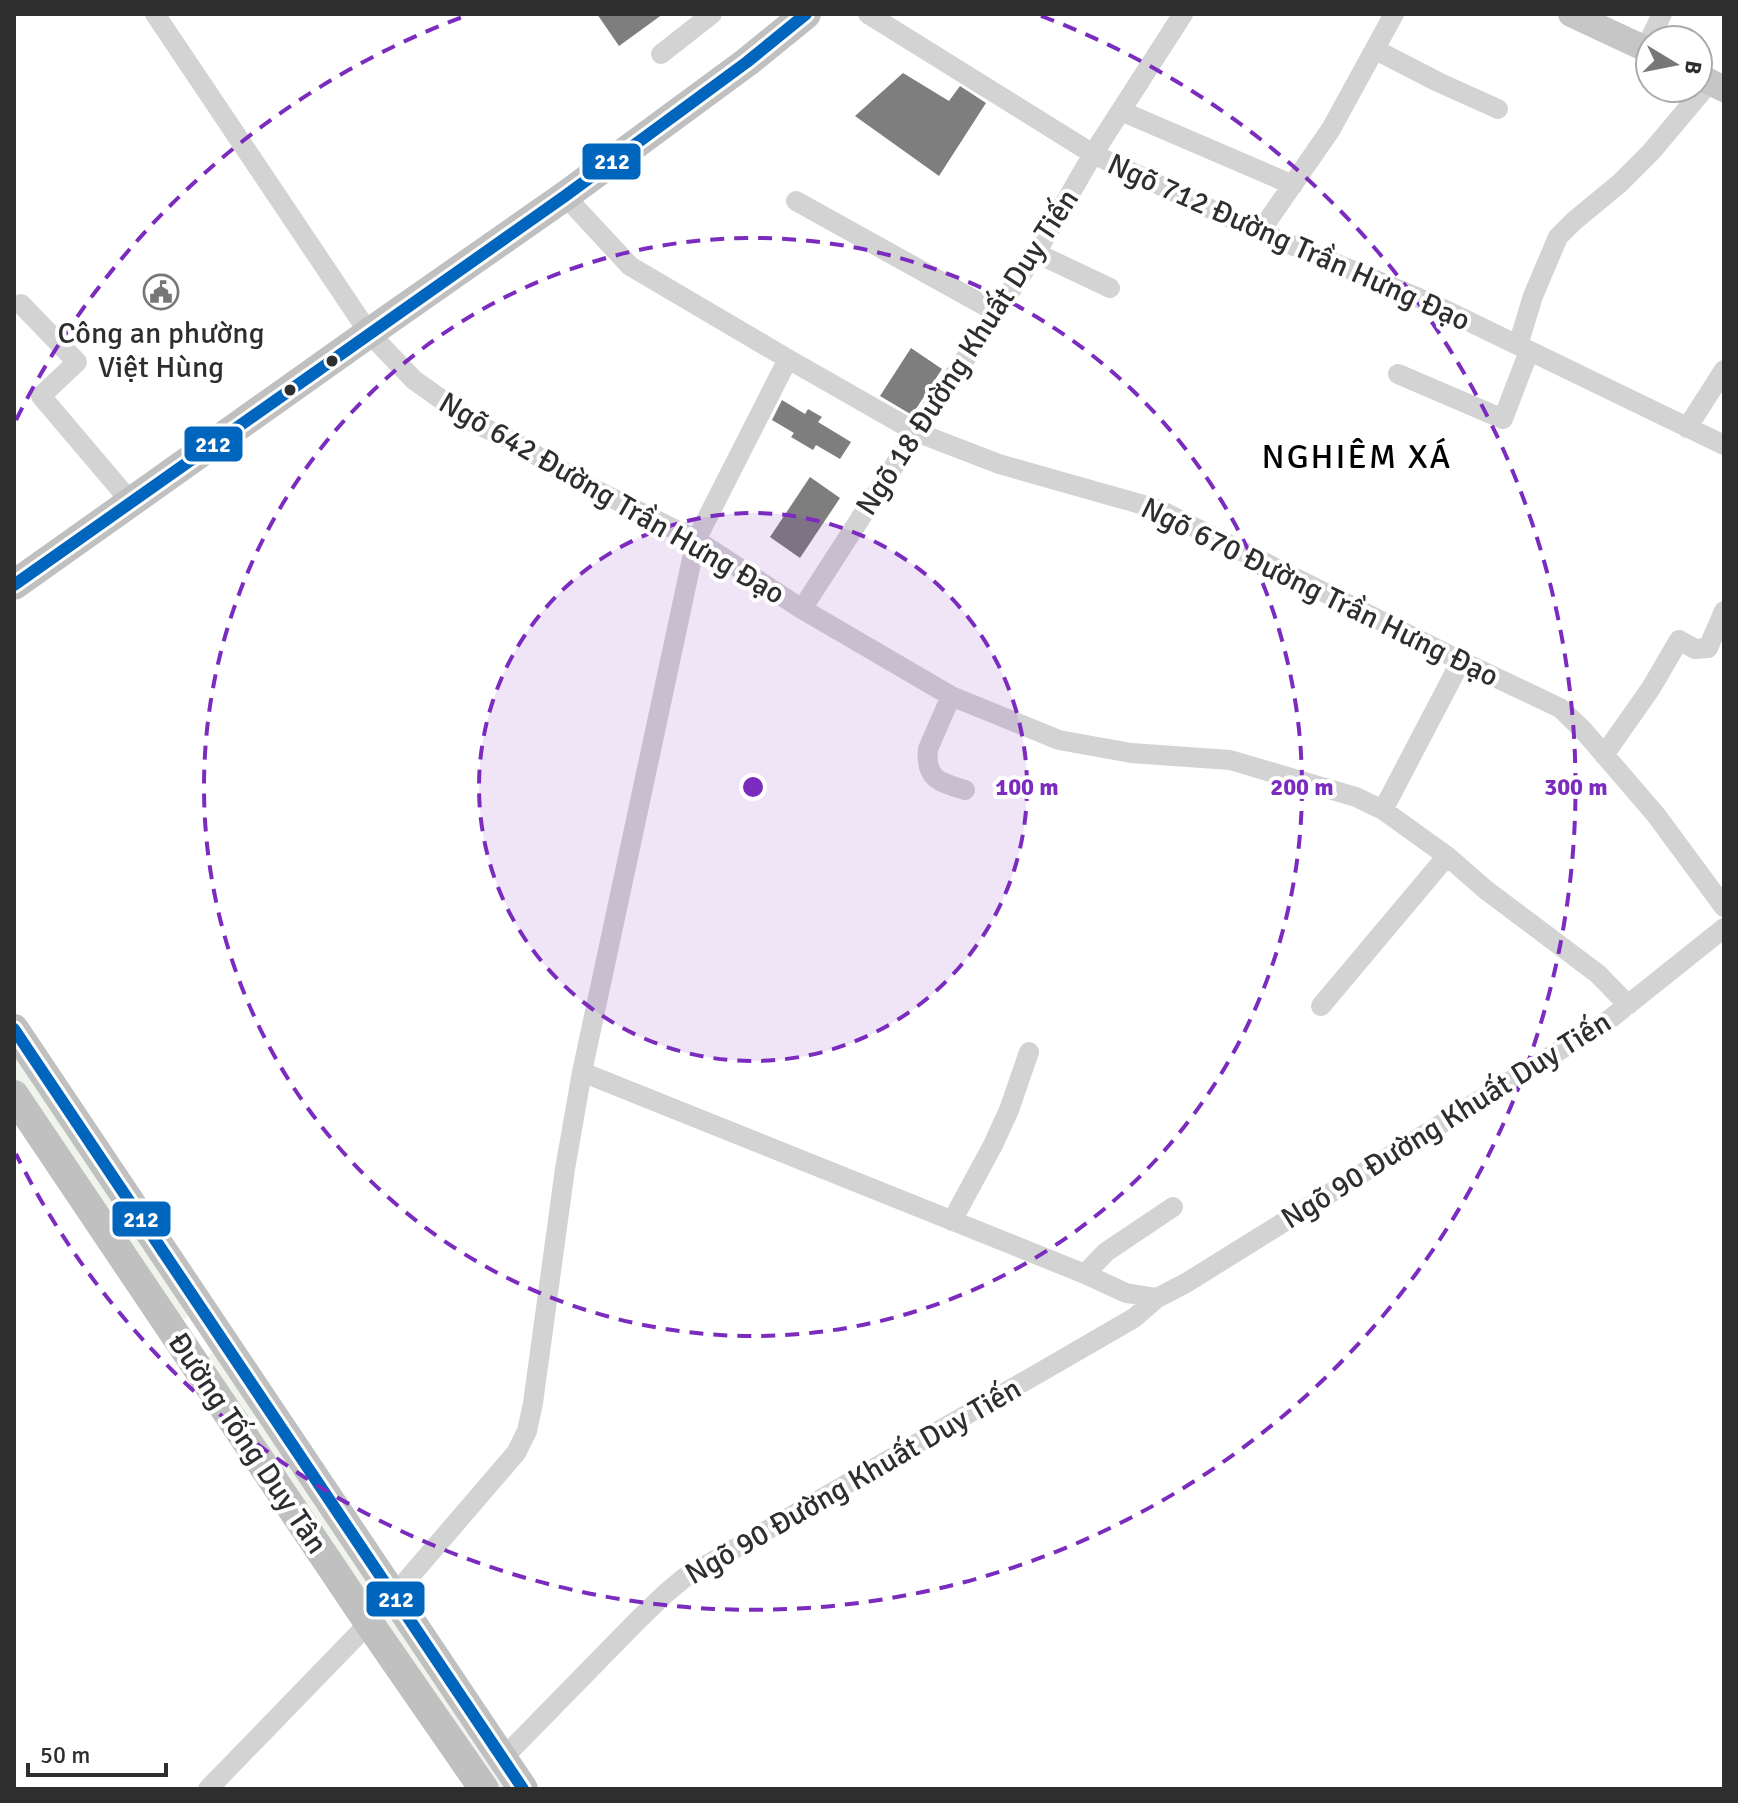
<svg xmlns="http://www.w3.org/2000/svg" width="1738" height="1803" viewBox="0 0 1738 1803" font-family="Signika,sans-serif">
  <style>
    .green { fill: #eff4ec }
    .building { fill: #7e7e7e }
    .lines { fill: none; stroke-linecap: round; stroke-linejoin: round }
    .minor { stroke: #d3d3d3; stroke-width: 20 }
    .major { stroke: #c6c6c6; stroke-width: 26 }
    .highway { stroke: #c0c0c0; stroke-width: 30 }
    .bus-1-casing { stroke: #fff; stroke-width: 18 }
    .bus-1 { stroke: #0065bd; stroke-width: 12 }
    .ring { fill: none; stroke: #7b2cbf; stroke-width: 4; stroke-dasharray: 14 10 }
    .bus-dot { fill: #2e2e2e; stroke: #fff; stroke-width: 3 }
    .labels { text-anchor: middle; stroke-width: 8; stroke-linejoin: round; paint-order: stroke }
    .street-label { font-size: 30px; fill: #2e2e2e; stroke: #fff }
    .poi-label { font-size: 30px; fill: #2e2e2e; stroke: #fff }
    .quarter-label { font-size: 34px; letter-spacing: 2px; fill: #000; stroke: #fff }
    .centre { fill: #7b2cbf; stroke: #fff; stroke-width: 4 }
    .ring-label { font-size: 24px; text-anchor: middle; font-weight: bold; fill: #7b2cbf; stroke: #fff; stroke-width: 8; stroke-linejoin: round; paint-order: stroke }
    .line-badge { stroke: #fff; stroke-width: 3 }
    .badge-label { font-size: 22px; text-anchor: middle; font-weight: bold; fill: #fff }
  </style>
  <rect width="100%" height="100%" fill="#fff"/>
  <path class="green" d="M14,1054l174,255 -1,9 -8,2 -165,-239z
    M218,1352l297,437h-19l-289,-431 4,-5z"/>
  <path class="building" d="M597,14h66l-44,32z
    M903,73l46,28 11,-15 26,17 -47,73 -84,-60z
    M911,348l31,21 -30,46 -32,-19z
    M782,400l23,14 3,-5 14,8 -4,5 33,20 -11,17 -24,-14 -3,5 -22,-13 3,-4 -22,-13z
    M810,477l30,21 -40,60 -30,-21z"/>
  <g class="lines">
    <path class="minor" d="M155,14l214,319 45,47 62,44 35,16 71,43 114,57 106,69 149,87 108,44 72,13 99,7 126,37 27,13 64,46 39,34 112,84 30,31
      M868,14l225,140 167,78 171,71 293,142
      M1645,49l17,-35
      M1376,50l62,32 60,27
      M661,54l51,-40
      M1121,111l172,74
      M565,196l65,70 158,93 128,73 83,32 159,45 303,152 99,47 23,22 73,85 68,92
      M796,201l200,111
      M1260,232l71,-103 63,-115
      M1036,253l74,35
      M21,304l56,58 -36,34 90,106
      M1518,345l15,-49 25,-59 16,-16 46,-38 31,-31 59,-70
      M1398,374l105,45 26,-68
      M1687,428l37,-58
      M802,609l114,-177 120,-179 57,-99 90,-140
      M951,696l-23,53c-3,31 12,33 37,41
      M1604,755l47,-67 28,-48 16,9 13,-1 16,-37
      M1383,810l78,-149
      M1321,1006l126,-150
      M582,1072l503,202 41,19 31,5
      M952,1221l41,-76 16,-35 20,-58
      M1085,1274l21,-22 67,-45
      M394,1595l122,-142 11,-22 6,-28 32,-234 17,-97 114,-532 92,-181
      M502,1759l136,-139 27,-26 19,-16 450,-260 23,-20 29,-15 424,-264 114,-91
      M208,1789l161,-166"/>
    <path class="major" d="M1571,14l79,37
      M1698,76l26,13"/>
    <path class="highway" d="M14,585l355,-252 196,-137 182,-134 59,-48
      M14,1029l509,760
      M14,1095l355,528 115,166"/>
    <g class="bus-1-casing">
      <path id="bus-1" d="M14,585l551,-389 182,-134 59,-48
        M14,1029l509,760"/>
    </g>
    <use href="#bus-1" class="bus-1"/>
  </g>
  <circle cx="753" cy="787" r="274" fill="#7b2cbf" fill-opacity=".12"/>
  <g class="ring">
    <circle cx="753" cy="787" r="274"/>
    <circle cx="753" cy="787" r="549"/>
    <path d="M16 420A823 823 0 0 1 465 16M1041 16A823 823 0 1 1 16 1154"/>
  </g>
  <defs>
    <g id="civic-ring" transform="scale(1.8)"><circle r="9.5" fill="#fff" stroke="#777" stroke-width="1.5"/><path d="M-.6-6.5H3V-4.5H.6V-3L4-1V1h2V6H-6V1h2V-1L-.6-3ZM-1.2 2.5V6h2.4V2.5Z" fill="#777"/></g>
  </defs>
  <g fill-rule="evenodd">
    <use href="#civic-ring" x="161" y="292"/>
  </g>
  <g class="bus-dot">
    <circle cx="332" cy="361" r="7"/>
    <circle cx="290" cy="390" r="7"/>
  </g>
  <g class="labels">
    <g class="street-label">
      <text transform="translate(1289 242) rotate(24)" y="10">Ngõ 712 Đường Trần Hưng Đạo</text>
      <text transform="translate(967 352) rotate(-57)" y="10">Ngõ 18 Đường Khuất Duy Tiến</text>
      <text transform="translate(612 498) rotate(30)" y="10">Ngõ 642 Đường Trần Hưng Đạo</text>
      <text transform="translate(1320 592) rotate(26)" y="10">Ngõ 670 Đường Trần Hưng Đạo</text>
      <text transform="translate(1446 1120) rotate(-32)" y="10">Ngõ 90 Đường Khuất Duy Tiến</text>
      <text transform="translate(248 1443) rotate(56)" y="10">Đường Tống Duy Tân</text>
      <text transform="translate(853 1481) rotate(-30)" y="10">Ngõ 90 Đường Khuất Duy Tiến</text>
    </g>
    <g class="poi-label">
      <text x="161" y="343">Công an phường<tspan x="161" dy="34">Việt Hùng</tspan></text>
    </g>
    <g class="quarter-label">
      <text x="1357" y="468">NGHIÊM XÁ</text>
    </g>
  </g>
  <circle cx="753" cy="787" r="12" class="centre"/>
  <g class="ring-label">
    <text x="1027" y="795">100 m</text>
    <text x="1302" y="795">200 m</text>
    <text x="1576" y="795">300 m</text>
  </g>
  <g class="line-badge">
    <rect x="581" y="142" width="61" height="39" rx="8" fill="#0065bd"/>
    <rect x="183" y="425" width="61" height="38" rx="8" fill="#0065bd"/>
    <rect x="111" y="1200" width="61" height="38" rx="8" fill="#0065bd"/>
    <rect x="365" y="1580" width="61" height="38" rx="8" fill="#0065bd"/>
  </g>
  <g class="badge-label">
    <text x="612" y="169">212</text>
    <text x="213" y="452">212</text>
    <text x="141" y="1227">212</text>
    <text x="396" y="1607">212</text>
  </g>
  <rect width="1738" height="1803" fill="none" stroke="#2e2e2e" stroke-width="32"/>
  <g transform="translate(1674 64) rotate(100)"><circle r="38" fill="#ffffff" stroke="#ababab" stroke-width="2"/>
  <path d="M0-6L14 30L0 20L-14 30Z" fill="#777777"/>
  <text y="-12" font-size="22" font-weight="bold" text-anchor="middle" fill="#2e2e2e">B</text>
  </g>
  <path d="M28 1763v12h138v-12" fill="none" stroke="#2e2e2e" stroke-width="4"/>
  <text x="40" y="1763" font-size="24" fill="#2e2e2e" stroke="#ffffff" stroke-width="6" paint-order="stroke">50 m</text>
</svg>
